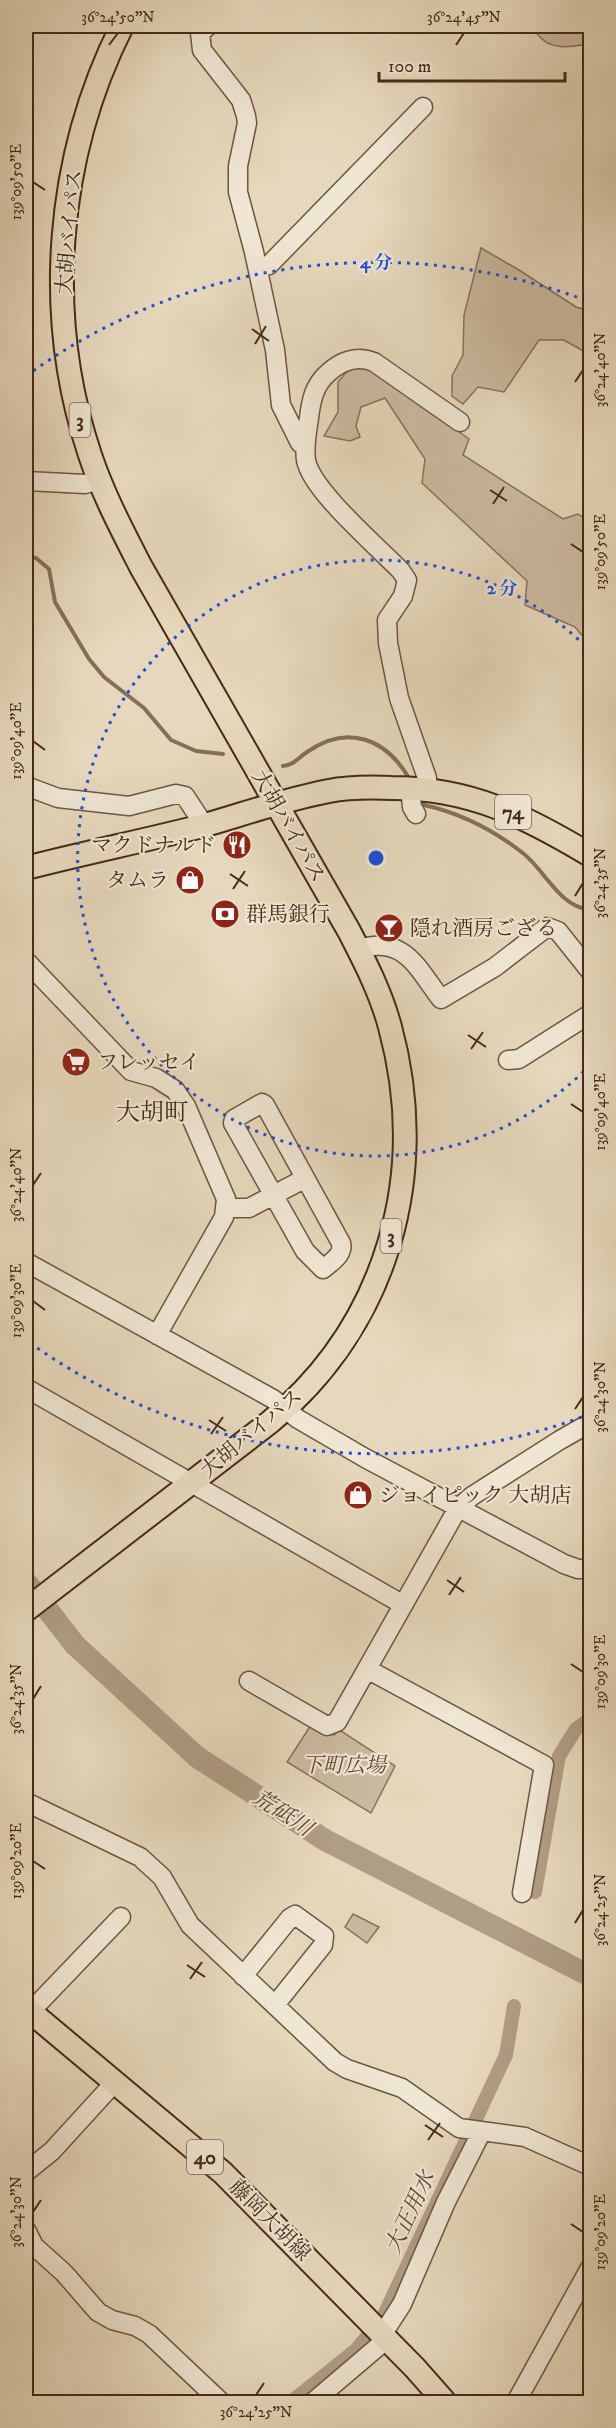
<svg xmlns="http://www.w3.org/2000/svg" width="616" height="2428" viewBox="0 0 616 2428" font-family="'IM FELL DW Pica','Noto Serif JP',serif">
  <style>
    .green { fill: #cbbaa0; stroke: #88725c; stroke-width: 1.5 }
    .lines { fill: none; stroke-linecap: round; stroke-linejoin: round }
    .stream { stroke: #856f59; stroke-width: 4 }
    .canal { stroke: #af9d84; stroke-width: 14 }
    .river { stroke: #af9d84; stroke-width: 22 }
    .minor-casing { stroke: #6d5641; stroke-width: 21 }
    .major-casing { stroke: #452a18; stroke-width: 26 }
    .minor { stroke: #efe6d3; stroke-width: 18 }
    .major { stroke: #e6d8bc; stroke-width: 22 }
    .ticks { fill: none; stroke: #452a18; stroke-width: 2 }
    .ring { fill: none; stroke: #1d4ed8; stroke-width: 3; stroke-dasharray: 3 6 }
    .labels { text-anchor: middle; stroke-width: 4.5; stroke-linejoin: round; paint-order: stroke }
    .shield { fill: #efe6d3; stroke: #786250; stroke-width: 1.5 }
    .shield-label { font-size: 20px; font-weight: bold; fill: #452a18 }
    .street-label { font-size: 21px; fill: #452a18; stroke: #efe6d3 }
    .poi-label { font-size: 21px; fill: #452a18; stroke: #efe6d3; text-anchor: start }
    .park-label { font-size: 21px; font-style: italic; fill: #604733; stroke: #efe6d3 }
    .water-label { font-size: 22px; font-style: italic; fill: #604733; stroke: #efe6d3 }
    .quarter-label { font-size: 24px; fill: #452a18; stroke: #efe6d3 }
    .centre { fill: #1d4ed8; stroke: #efe6d3; stroke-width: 3 }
    .ring-label { font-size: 18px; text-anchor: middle; font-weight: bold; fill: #1d4ed8; stroke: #efe6d3; stroke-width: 4.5; stroke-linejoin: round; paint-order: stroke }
    .neatline { fill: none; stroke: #452a18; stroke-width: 2 }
    .ticks-label { font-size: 15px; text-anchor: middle; fill: #452a18 }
  </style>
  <rect width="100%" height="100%" fill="#e6d8bc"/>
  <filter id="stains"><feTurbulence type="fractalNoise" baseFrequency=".00333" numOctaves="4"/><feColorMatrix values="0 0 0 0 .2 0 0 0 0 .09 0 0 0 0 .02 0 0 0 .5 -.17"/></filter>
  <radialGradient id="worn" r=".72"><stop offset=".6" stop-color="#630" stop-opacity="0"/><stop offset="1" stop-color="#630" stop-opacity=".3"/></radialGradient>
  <path class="green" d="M528,26h62v18c-15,2 -35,7 -48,-5 -5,-4 -7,-10 -14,-13z
    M481,248l38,22 57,37 14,4v44l-26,-15h-25l-35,52 -26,-5 -15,17 -11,-8v-20l11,-21 1,-40z
    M352,365l20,5 97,69 -6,16 100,64 15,-5 12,8v123l-15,-18 -50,-22 2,-24 -105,-98 3,-24 -40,-61 -24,9 -5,19 4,11 -10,4 -26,-5 14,-24v-30z
    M311,1725l23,10 4,-6 57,37 -24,47 -84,-51z
    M353,1914l26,13 -12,16 -22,-16z"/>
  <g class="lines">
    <path class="stream" d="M26,557l10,1 13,11 6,33 34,57 15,18 40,31 27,32 25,11 27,3
      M283,766c11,-1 15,-8 24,-14 41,-29 80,-13 103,28
      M420,800l4,5c36,8 71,26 100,49 22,18 35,52 66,56"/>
    <path class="canal" d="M535,1892l24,-136 17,-27 14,-10
      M291,2402l65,-52 27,-33 123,-262 8,-49"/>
    <path class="river" d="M26,1582l49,63 122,112 128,83 265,136"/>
    <g class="minor-casing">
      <path id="minor" d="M208,26l-8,7 2,17 39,50 5,16 1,7 -9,43v26l16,60 21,98 6,55 19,38 5,3
        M258,268l11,-3 154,-158
        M26,481l59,3 14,-4
        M26,786l32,12 71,8 47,-12 9,2 19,29
        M410,788l2,19 4,7
        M427,788v-10l-28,-80 -11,-55 -1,-23 16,-24 4,-16 -6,-9c-23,-24 -90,-81 -95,-111 -2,-14 1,-28 3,-42 2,-17 5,-33 19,-45 13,-12 29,-18 46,-11l86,60
        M358,949c47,-14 59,19 83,50l54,-32 52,-40 11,4 32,40
        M26,961l105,110 25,7 19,12 11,16 40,93 -2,18 -67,118
        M508,1060l11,-1 71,-45
        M262,1103l3,2 76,138c3,12 -10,19 -18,26l-18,-18 -72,-128 1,-4z
        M226,1208h23l55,-29
        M26,1262l247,137 25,20 67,39 199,106 14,5h12
        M26,1388l376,216
        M367,1669l177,96 -22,128
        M249,1681l78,45 10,-4 121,-214 14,-12 88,-56 30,-17
        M26,1802l114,55 22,20 28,48 145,137 12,7 55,19 57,40 66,9 65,29
        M243,1976l47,-58 5,-3 29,21 -1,9 -48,60
        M30,2012l91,-95
        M26,2172l26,-21 63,-69
        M26,2230l8,16 30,27 34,39 14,8 23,6 14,8 72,68
        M382,2335l20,-31 44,-102 36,-71
        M313,2402l74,-63
        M516,2402l74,-134"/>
    </g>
    <g class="major-casing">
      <path id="major" d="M26,868c58,-15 117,-27 176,-42 42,-12 84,-27 127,-35 20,-4 42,-4 63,-3 78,0 133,28 198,67
        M26,1610l244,-188c118,-98 160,-248 120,-395 -9,-34 -25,-65 -41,-96l-208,-364c-19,-37 -38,-73 -51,-112 -47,-140 -34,-298 32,-429
        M26,2008l197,165 192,195 30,34"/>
    </g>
    <use href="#minor" class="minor"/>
    <use href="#major" class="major"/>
  </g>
  <path class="ticks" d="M109,45l9,-12M456,45l8,-12M33,182l12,8M252,329l17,12M255,344l11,-18M575,382l8,-12M490,490l17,11M493,504l11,-17M571,544l12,8M33,741l12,9M230,874l18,12M233,889l12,-18M575,896l8,-13M468,1035l18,12M471,1049l12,-17M571,1104l12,8M33,1185l8,-12M33,1301l12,9M575,1409l8,-12M209,1420l17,11M211,1434l12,-17M447,1580l17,12M449,1595l12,-18M571,1664l12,8M33,1699l8,-13M33,1861l12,8M575,1923l8,-13M187,1965l18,12M190,1979l12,-17M425,2125l18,12M428,2140l12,-17M33,2212l8,-12M571,2224l12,8M256,2395l8,-12"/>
  <g class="ring">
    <path d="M590 1065A298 298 0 1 1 590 651"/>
    <path d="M590 1414A596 596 0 0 1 26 1340M26 376A596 596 0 0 1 590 302"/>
  </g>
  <defs>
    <g id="restaurant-disc" transform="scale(1.5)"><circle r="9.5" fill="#8f2418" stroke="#efe6d3"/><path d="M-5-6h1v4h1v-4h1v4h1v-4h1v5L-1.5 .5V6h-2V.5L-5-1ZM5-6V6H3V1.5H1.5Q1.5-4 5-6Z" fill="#fff"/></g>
    <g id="shop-disc" transform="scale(1.5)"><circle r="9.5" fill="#8f2418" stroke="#efe6d3"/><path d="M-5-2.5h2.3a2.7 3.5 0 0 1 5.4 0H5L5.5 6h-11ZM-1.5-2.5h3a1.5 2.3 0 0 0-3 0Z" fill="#fff"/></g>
    <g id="bank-disc" transform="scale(1.5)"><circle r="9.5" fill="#8f2418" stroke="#efe6d3"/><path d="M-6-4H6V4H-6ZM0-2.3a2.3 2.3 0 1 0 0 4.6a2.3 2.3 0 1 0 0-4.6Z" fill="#fff"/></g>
    <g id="bar-disc" transform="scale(1.5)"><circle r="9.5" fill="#8f2418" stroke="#efe6d3"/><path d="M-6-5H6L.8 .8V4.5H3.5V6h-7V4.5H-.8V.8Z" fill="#fff"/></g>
    <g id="supermarket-disc" transform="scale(1.5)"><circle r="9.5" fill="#8f2418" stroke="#efe6d3"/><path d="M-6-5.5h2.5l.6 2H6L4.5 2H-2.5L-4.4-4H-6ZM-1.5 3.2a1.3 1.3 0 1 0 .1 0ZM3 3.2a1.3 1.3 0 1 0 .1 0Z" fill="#fff"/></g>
  </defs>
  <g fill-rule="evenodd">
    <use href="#restaurant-disc" x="237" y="845"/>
    <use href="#shop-disc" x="190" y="880"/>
    <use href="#bank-disc" x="225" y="914"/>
    <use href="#bar-disc" x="389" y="928"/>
    <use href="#supermarket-disc" x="76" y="1062"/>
    <use href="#shop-disc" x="358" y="1495"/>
  </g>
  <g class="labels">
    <g class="shield">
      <rect x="69.5" y="403" width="21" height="34" rx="4.5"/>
      <rect x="495" y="795" width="36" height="34" rx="4.5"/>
      <rect x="380.5" y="1219" width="21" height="34" rx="4.5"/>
      <rect x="187" y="2140" width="36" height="34" rx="4.5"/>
    </g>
    <g class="shield-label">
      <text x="80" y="427">3</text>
      <text x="513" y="819">74</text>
      <text x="391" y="1243">3</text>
      <text x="205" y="2164">40</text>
    </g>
    <g class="street-label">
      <text transform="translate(69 232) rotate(-85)" y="7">大胡バイパス</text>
      <text transform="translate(289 826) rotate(60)" y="7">大胡バイパス</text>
      <text transform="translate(251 1433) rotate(-40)" y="7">大胡バイパス</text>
      <text transform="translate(270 2220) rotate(45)" y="7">藤岡大胡線</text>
    </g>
    <g class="poi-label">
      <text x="216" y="852" text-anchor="end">マクドナルド</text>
      <text x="169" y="887" text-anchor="end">タムラ</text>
      <text x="246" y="921">群馬銀行</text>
      <text x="410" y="935">隠れ酒房ござる</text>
      <text x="97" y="1069">フレッセイ</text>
      <text x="379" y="1502">ジョイピック 大胡店</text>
    </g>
    <g class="park-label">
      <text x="344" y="1772">下町広場</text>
    </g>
    <g class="water-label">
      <text transform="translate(283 1812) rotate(33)" y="8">荒砥川</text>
      <text transform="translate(409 2212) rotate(-65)" y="8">大正用水</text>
    </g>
    <g class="quarter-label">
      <text x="152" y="1120">大胡町</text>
    </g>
  </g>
  <circle cx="376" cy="858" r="9" class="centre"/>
  <g class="ring-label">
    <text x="376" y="268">4 分</text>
    <text x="502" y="594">2 分</text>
  </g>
  <rect width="616" height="2428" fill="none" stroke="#e6d8bc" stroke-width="66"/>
  <path d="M379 72v9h186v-9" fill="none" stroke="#452a18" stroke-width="3"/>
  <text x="388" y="72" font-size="18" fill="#452a18" stroke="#efe6d3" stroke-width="4.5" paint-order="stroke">100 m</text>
  <rect x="33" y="33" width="550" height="2362" class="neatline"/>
  <g class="ticks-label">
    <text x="118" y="22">36°24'50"N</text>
    <text x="464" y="22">36°24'45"N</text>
    <text transform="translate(16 182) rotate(-90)" y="5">139°09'50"E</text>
    <text transform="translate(600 370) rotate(-90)" y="5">36°24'40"N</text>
    <text transform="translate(600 552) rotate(-90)" y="5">139°09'50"E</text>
    <text transform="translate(16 741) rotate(-90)" y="5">139°09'40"E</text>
    <text transform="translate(600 883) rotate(-90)" y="5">36°24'35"N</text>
    <text transform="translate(600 1112) rotate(-90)" y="5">139°09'40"E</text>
    <text transform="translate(16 1185) rotate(-90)" y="5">36°24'40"N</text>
    <text transform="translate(16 1301) rotate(-90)" y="5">139°09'30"E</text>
    <text transform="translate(600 1397) rotate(-90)" y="5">36°24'30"N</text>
    <text transform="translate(600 1672) rotate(-90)" y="5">139°09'30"E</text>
    <text transform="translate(16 1699) rotate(-90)" y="5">36°24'35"N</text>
    <text transform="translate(16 1861) rotate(-90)" y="5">139°09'20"E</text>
    <text transform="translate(600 1910) rotate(-90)" y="5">36°24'25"N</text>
    <text transform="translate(16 2212) rotate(-90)" y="5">36°24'30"N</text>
    <text transform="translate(600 2232) rotate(-90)" y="5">139°09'20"E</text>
    <text x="256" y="2417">36°24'25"N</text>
  </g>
  <rect width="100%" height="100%" filter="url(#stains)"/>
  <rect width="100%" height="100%" fill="url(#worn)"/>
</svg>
